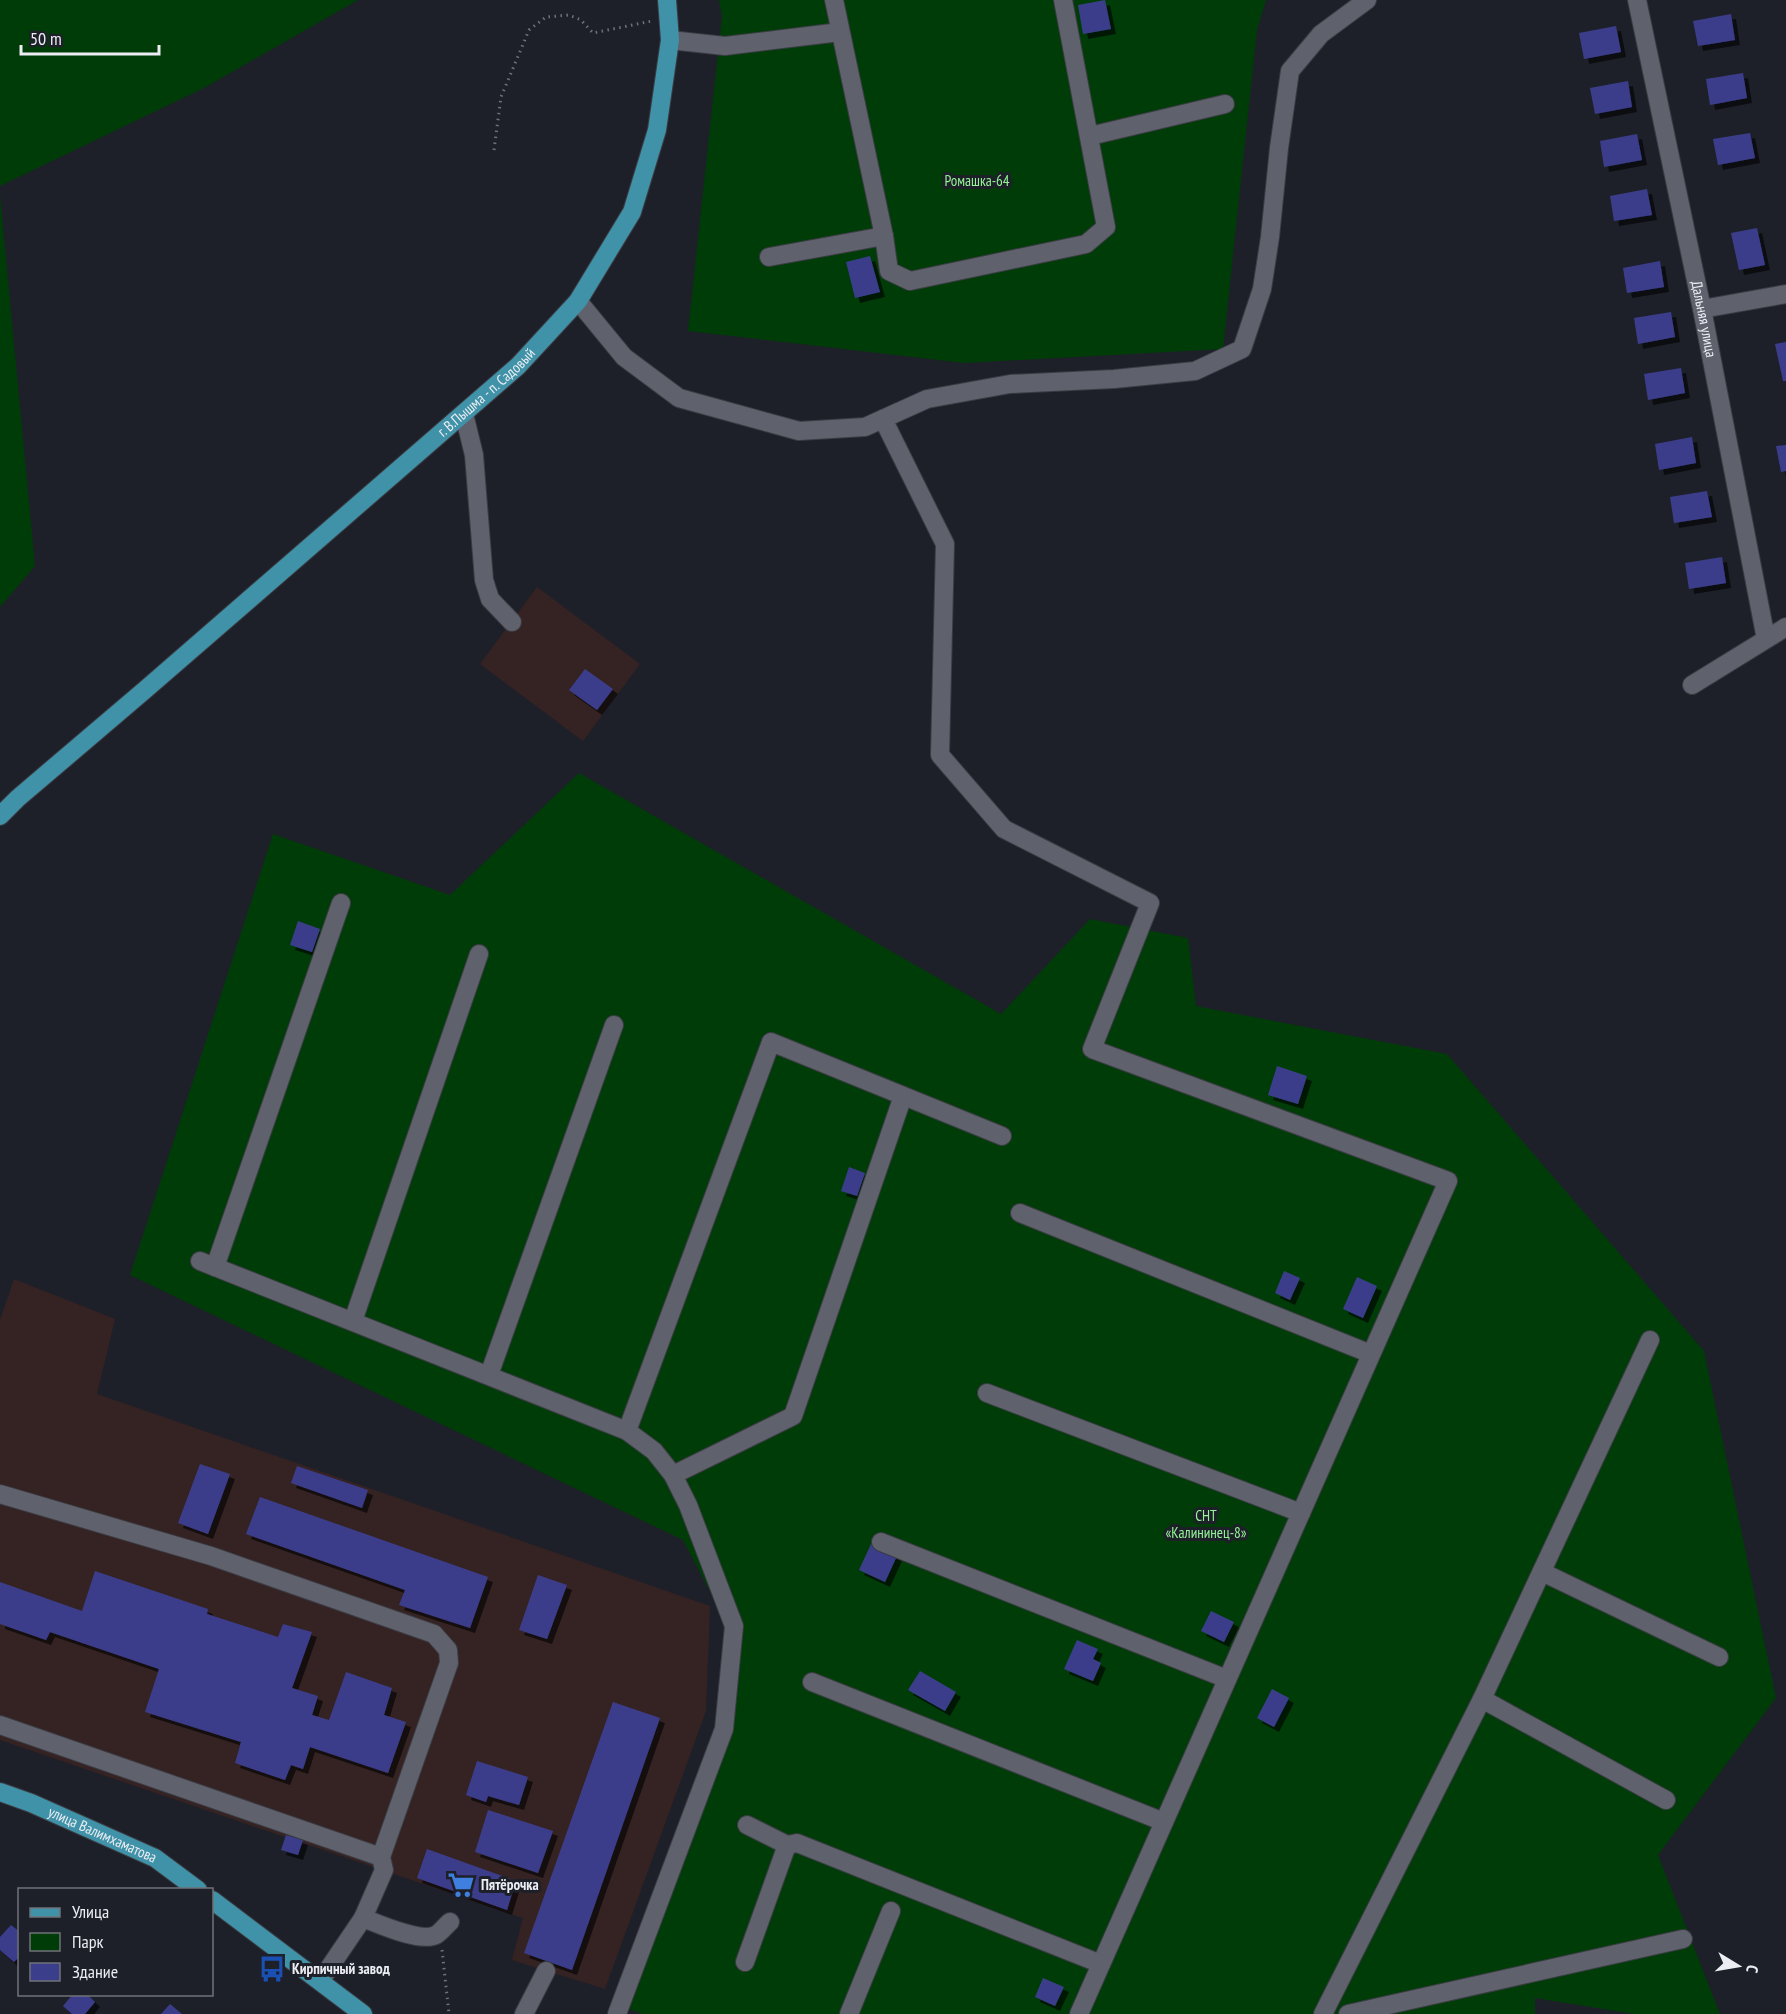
<svg xmlns="http://www.w3.org/2000/svg" width="1786" height="2014" viewBox="0 0 1786 2014" font-family="'PT Sans Narrow',sans-serif">
  <style>
    .industrial { fill: #352222 }
    .green { fill: #003c08 }
    .building { fill: #3b3e8b; filter: url(#shadow) }
    .lines { fill: none; stroke-linecap: round; stroke-linejoin: round }
    .minor-casing { stroke: #3b3c43; stroke-width: 20 }
    .major-casing { stroke: #3b3c43; stroke-width: 20 }
    .path { stroke: #70727a; stroke-width: 3; stroke-dasharray: 1.5 4.5; stroke-linecap: butt }
    .minor { stroke: #5f616c; stroke-width: 18 }
    .major { stroke: #3f92a7; stroke-width: 18 }
    .labels { text-anchor: middle; stroke-width: 6; stroke-linejoin: round; paint-order: stroke }
    .park-label { font-size: 15px; fill: #94f496; stroke: #1e2029 }
    .street-label { font-size: 15px; fill: #ebedf3; stroke: #1e2029 }
    .poi-label { font-size: 15px; font-weight: bold; fill: #ebedf3; stroke: #1e2029; text-anchor: start }
  </style>
  <defs>
    <filter id="shadow"><feDropShadow dx="5" dy="5" stdDeviation="0" flood-color="#0009"/></filter>
  </defs>
  <rect width="100%" height="100%" fill="#1e2029"/>
  <path class="industrial" d="M537,587l103,77 -57,77 -103,-77z
    M14,1279l101,40 -18,75 613,212 -4,105 -101,278 -93,-29 11,-42 -523,-178v-420z"/>
  <path class="green" d="M0,0h358l-154,88 -204,98z
    M719,0h547l-9,30 -34,319 -259,14 -276,-32 34,-315z
    M0,195l35,371 -35,41z
    M579,773l422,241 89,-95 98,19 8,68 251,48 257,297 72,347 -118,157 62,159h-86l-99,-16v16h-892l-31,-11 103,-265 13,-112 -45,-86 -553,-265 143,-441 177,61z"/>
  <path class="building" d="M1105,0l6,29 -28,5 -5,-29z
    M1731,14l4,26 -37,6 -5,-25z
    M1616,26l5,26 -37,7 -5,-26z
    M1743,73l4,25 -37,7 -4,-26z
    M1628,81l4,26 -37,7 -5,-26z
    M1750,133l5,25 -37,7 -5,-26z
    M1637,134l5,26 -38,7 -4,-26z
    M1647,189l5,26 -38,6 -4,-25z
    M1757,228l8,37 -26,5 -8,-37z
    M870,256l10,36 -25,6 -9,-36z
    M1660,261l4,26 -37,6 -4,-25z
    M1671,312l4,25 -37,7 -4,-26z
    M1786,342v39h-3l-8,-37z
    M1681,368l4,25 -37,7 -4,-26z
    M1692,437l4,26 -37,7 -4,-26z
    M1786,445v26l-5,1 -5,-26z
    M1707,491l5,26 -38,6 -4,-26z
    M1722,557l4,26 -37,6 -4,-26z
    M585,669l28,20 -16,21 -28,-20z
    M298,921l22,8 -8,23 -22,-7z
    M1277,1066l30,10 -9,28 -30,-9z
    M849,1167l16,6 -8,23 -16,-5z
    M1284,1271l16,7 -10,22 -15,-7z
    M1357,1277l20,9 -14,32 -20,-9z
    M200,1464l30,10 -22,60 -30,-11z
    M297,1466l71,24 -6,18 -71,-25z
    M260,1497l228,80 -18,51 -71,-23 6,-15 -159,-56z
    M871,1544l26,12 -12,26 -26,-12z
    M95,1571l113,38 -1,5 71,23 5,-13 29,8 -20,56 26,8 -6,19 17,5 17,-48 46,16 -8,27 22,7 -18,51 -78,-26 -7,22 -12,-4 -6,15 -50,-17 6,-21 -96,-30 14,-43 -109,-37 -4,8 -46,-16v-42l82,29z
    M538,1575l29,10 -20,54 -28,-9z
    M1211,1611l23,11 -10,20 -23,-11z
    M1077,1640l21,9 -5,10 8,4 -8,18 -29,-12z
    M920,1671l36,21 -11,19 -37,-21z
    M1272,1689l17,9 -15,29 -17,-9z
    M613,1702l47,16 -88,252 -48,-17z
    M477,1761l51,16 -9,28 -31,-9 -2,6 -20,-7z
    M488,1810l65,21 -15,42 -63,-21z
    M286,1835l17,5 -5,15 -17,-5z
    M427,1849l89,32 -9,29 -90,-32z
    M11,1925l9,7v24l-6,6 -14,-12v-13z
    M1043,1978l21,9 -9,19 -20,-9z
    M73,1994h14l8,8 -10,12h-13l-9,-8z
    M170,2004l12,10h-21z"/>
  <g class="lines">
    <g class="minor-casing">
      <g id="minor">
        <path d="M834,0l50,236 5,35 21,10 176,-37 20,-17 -43,-227"/>
        <path id="s1" d="M1637,0l65,309 64,330"/>
        <path d="M670,40l55,6 115,-14"/>
        <path d="M1090,136l135,-32"/>
        <path d="M769,257l115,-21"/>
        <path d="M578,301l46,56 55,41 120,33 66,-4 62,-28 83,-15 104,-5 81,-8 47,-22 20,-60 8,-52 9,-89 11,-77 31,-37 46,-34"/>
        <path d="M1702,309l84,-15"/>
        <path d="M464,414l10,41 10,125 6,19 22,23"/>
        <path d="M883,419l62,125 -5,211 64,74 146,74 -58,146 356,132 -369,833"/>
        <path d="M1692,685l94,-58"/>
        <path d="M1020,1213l351,141"/>
        <path d="M200,1261l427,170 27,20 19,24 15,30 46,121 -10,103 -107,285"/>
        <path d="M215,1267l126,-364"/>
        <path d="M353,1321l126,-367"/>
        <path d="M489,1375l125,-350"/>
        <path d="M987,1393l314,120"/>
        <path d="M627,1431l144,-389 231,94"/>
        <path d="M673,1475l120,-59 110,-320"/>
        <path d="M0,1494l211,62 223,78 14,16 1,13 -68,194 3,13 -21,48 -42,62"/>
        <path d="M881,1542l346,137"/>
        <path d="M1542,1572l177,85"/>
        <path d="M812,1682l352,140"/>
        <path d="M1482,1699l184,101"/>
        <path d="M0,1725l381,132"/>
        <path d="M747,1825l40,20 10,-2 304,121"/>
        <path d="M363,1918c16,6 57,25 73,17 5,-3 10,-10 14,-13"/>
        <path d="M745,1962l42,-117"/>
        <path d="M524,2014l22,-43"/>
        <path d="M849,2014l42,-103"/>
        <path d="M1323,2014l159,-315 168,-359"/>
        <path d="M1348,2014l335,-75"/>
      </g>
    </g>
    <g class="major-casing">
      <g id="major">
        <path id="s2" d="M0,816l18,-18 128,-109 372,-323 60,-65 54,-89 25,-82 13,-90 -3,-40"/>
        <path id="s3" d="M0,1792l31,11 124,55 43,32"/>
        <path d="M212,1900l151,114"/>
      </g>
    </g>
    <path class="path" d="M494,150l7,-53 28,-67 17,-13 23,-2 12,5 12,13 59,-12
      M442,1950l7,64"/>
    <use href="#minor" class="minor"/>
    <use href="#major" class="major"/>
  </g>
  <defs>
    <g id="supermarket-bare" transform="scale(2.07)"><path d="M-6-5.5h2.5l.6 2H6L4.5 2H-2.5L-4.4-4H-6ZM-1.5 3.2a1.3 1.3 0 1 0 .1 0ZM3 3.2a1.3 1.3 0 1 0 .1 0Z" fill="#3f7fe0" stroke="#1e2029" stroke-width="2.5" paint-order="stroke"/></g>
    <g id="bus-bare" transform="scale(2.07)"><path d="M-5-6H5V4H4V6H2V4H-2V6H-4V4H-5ZM-3.5-4V0h7V-4ZM-3.5 1.2v1.5H-2V1.2ZM2 1.2v1.5H3.5V1.2Z" fill="#1a4fb4" stroke="#1e2029" stroke-width="2.5" paint-order="stroke"/></g>
  </defs>
  <g fill-rule="evenodd">
    <use href="#supermarket-bare" x="461" y="1885"/>
    <use href="#bus-bare" x="272" y="1969"/>
  </g>
  <g class="labels">
    <g class="park-label">
      <text x="977" y="186">Ромашка-64</text>
      <text x="1206" y="1521">СНТ<tspan x="1206" dy="17">«Калининец-8»</tspan></text>
    </g>
    <g class="street-label">
      <text dy="5" stroke="none"><textPath href="#s1" startOffset="326">Дальняя улица</textPath></text>
      <text dy="5" stroke="none"><textPath href="#s2" startOffset="645">г. В.Пышма - п. Садовый</textPath></text>
      <text dy="5" stroke="none"><textPath href="#s3" startOffset="111">улица Валимхаматова</textPath></text>
    </g>
    <g class="poi-label">
      <text x="481" y="1890">Пятёрочка</text>
      <text x="292" y="1974">Кирпичный завод</text>
    </g>
  </g>
  <rect x="18" y="1888" width="195" height="108" fill="#1e2029" stroke="#70727a" stroke-width="1.5"/>
  <rect x="30" y="1908" width="30" height="9" fill="#3f92a7" stroke="#70727a" stroke-width="1.5"/>
  <text x="72" y="1918" font-size="18" fill="#ebedf3">Улица</text>
  <rect x="30" y="1933" width="30" height="18" fill="#003c08" stroke="#70727a" stroke-width="1.5"/>
  <text x="72" y="1948" font-size="18" fill="#ebedf3">Парк</text>
  <rect x="30" y="1963" width="30" height="18" fill="#3b3e8b" stroke="#70727a" stroke-width="1.5"/>
  <text x="72" y="1978" font-size="18" fill="#ebedf3">Здание</text>
  <g transform="translate(1738 1966) rotate(101)" stroke="#1e2029" stroke-width="4.5" paint-order="stroke">
  <path d="M0-4.5L10 22L0 15L-10 22Z" fill="#ebedf3"/>
  <text y="-9" font-size="16" font-weight="bold" text-anchor="middle" fill="#ebedf3">С</text>
  </g>
  <path d="M21 45v9h138v-9" fill="none" stroke="#ebedf3" stroke-width="3"/>
  <text x="30" y="45" font-size="18" fill="#ebedf3" stroke="#1e2029" stroke-width="4.5" paint-order="stroke">50 m</text>
</svg>
